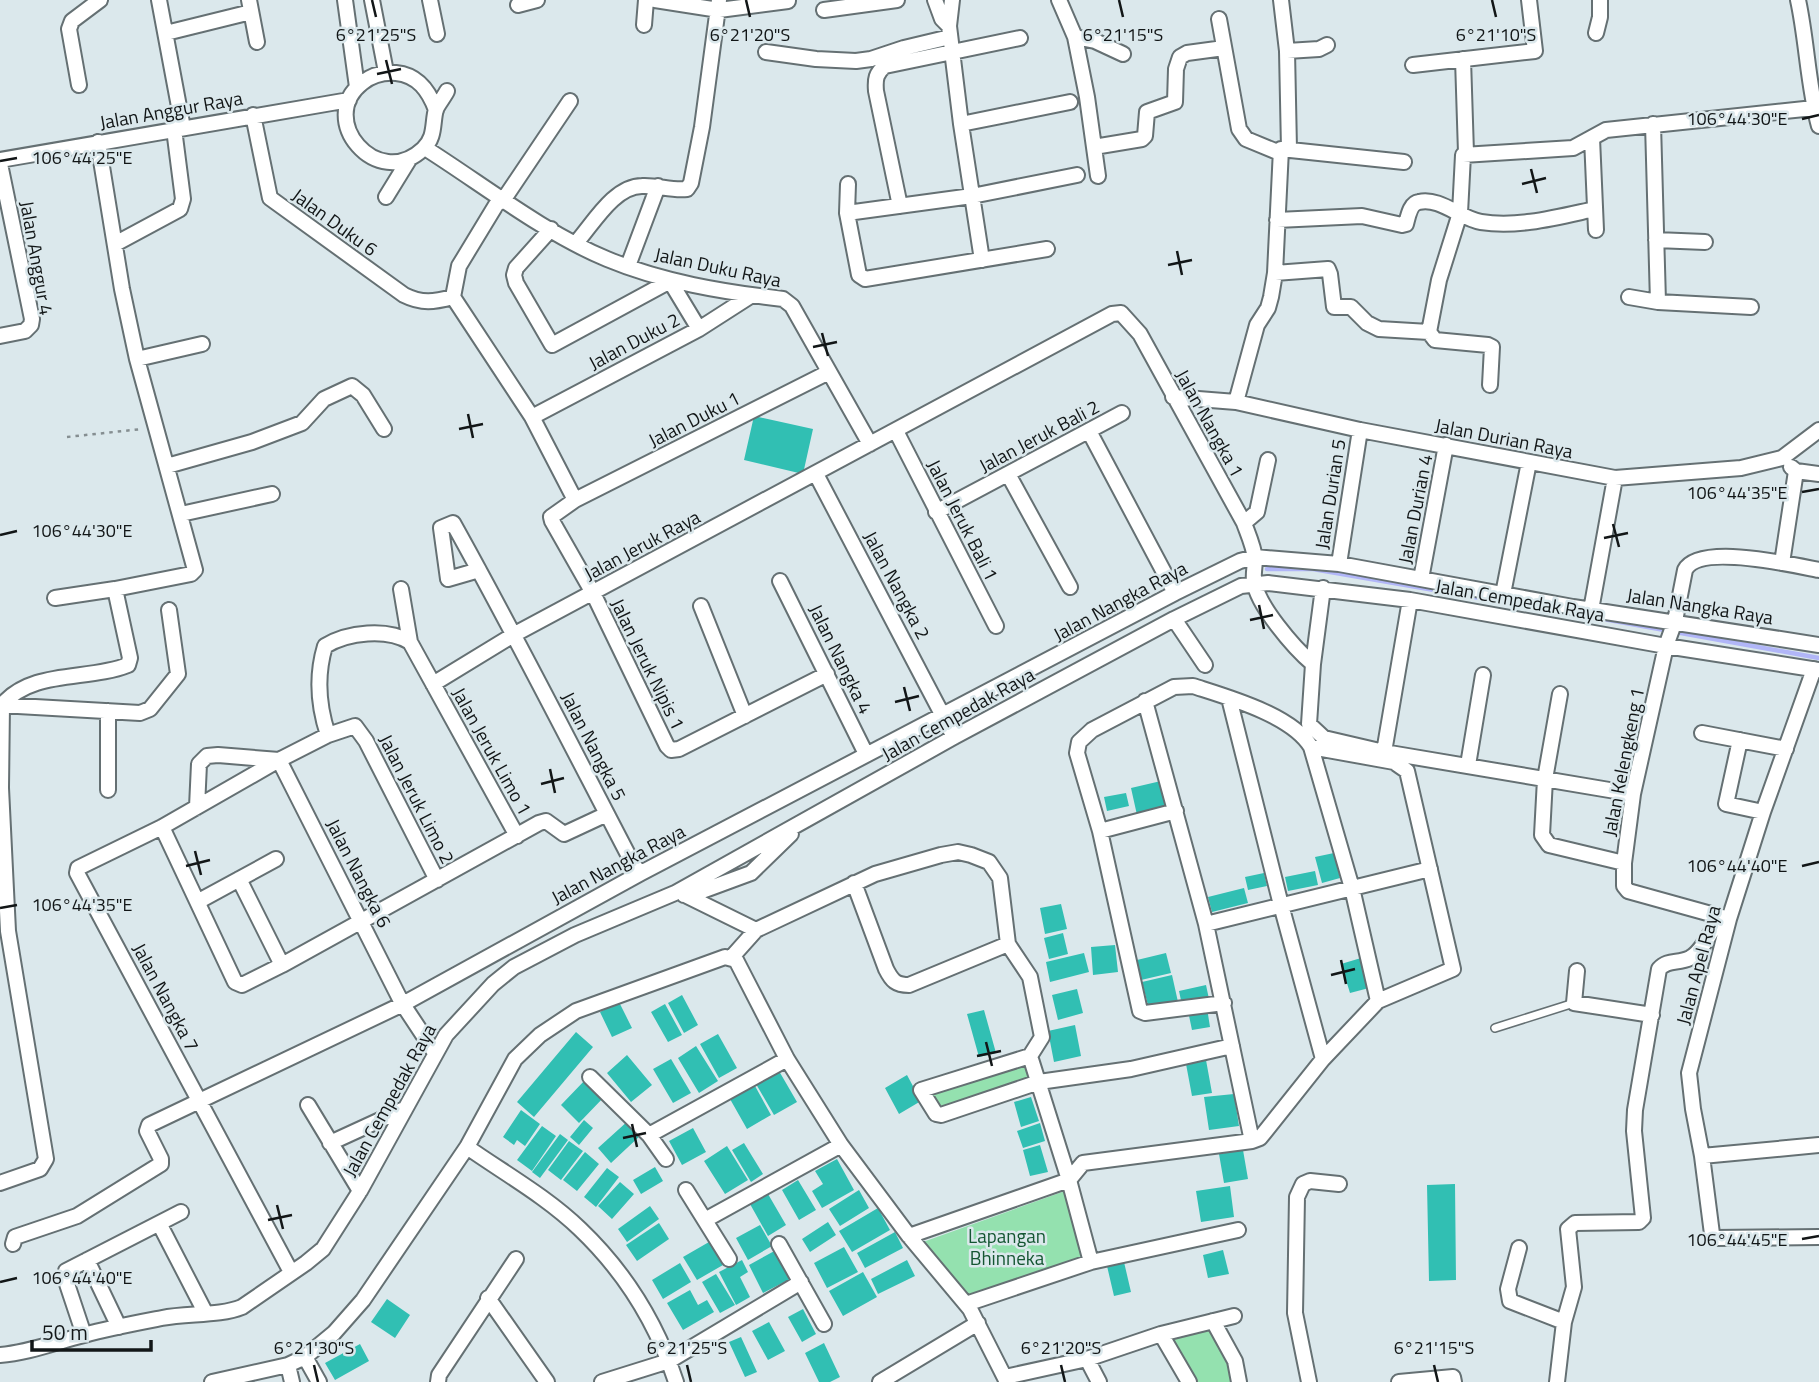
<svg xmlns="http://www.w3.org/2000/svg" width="1819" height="1382" viewBox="0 0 1819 1382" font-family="'Titillium Web',sans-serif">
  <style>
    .park { fill: #94e1af }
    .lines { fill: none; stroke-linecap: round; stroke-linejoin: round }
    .stream { stroke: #b1b6f8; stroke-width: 4.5 }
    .building { fill: #31bfb3 }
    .lane-casing { stroke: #657073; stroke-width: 10 }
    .street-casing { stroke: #657073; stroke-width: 18 }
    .path { stroke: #858e91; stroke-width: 2.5; stroke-dasharray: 3.5 5; stroke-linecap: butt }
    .lane { stroke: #fff; stroke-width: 7 }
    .street { stroke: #fff; stroke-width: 14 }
    .ticks { fill: none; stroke: #121617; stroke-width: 2.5 }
    .labels { text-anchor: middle; stroke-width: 5; stroke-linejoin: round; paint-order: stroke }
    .street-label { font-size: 19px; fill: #121617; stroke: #dbe8ec }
    .park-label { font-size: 19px; fill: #145632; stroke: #dbe8ec }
    .ticks-label { font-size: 18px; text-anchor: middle; fill: #121617; stroke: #dbe8ec; stroke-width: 5; stroke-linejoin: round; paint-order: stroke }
  </style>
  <rect width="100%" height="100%" fill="#dbe8ec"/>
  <path class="park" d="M1030,1056l11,26 -105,32 -15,-24z
    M1065,1191l19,66 -116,40 -45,-55z
    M1212,1328l21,41 2,13h-40l-25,-45z"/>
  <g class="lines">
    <path class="stream" d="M1267,569h46l247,43
      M1576,614l243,44"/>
  </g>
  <path class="building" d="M754,416l59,13 -10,45 -59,-14z
    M1161,781l6,27 -30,7 -6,-27z
    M1126,793l3,13 -22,5 -3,-14z
    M1334,853l6,25 -18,5 -7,-26z
    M1315,871l3,14 -30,6 -3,-14z
    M1264,873l3,13 -19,4 -3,-13z
    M1244,888l4,15 -36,9 -4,-15z
    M1061,904l6,25 -22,5 -5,-26z
    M1063,933l5,21 -19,5 -5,-21z
    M1115,945l3,27 -25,3 -2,-28z
    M1084,953l5,19 -39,10 -4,-20z
    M1166,953l5,20 -30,7 -4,-20z
    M1361,958l8,30 -19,5 -9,-29z
    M1172,975l6,27 -29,7 -7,-27z
    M1206,985l3,14 -27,6 -3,-14z
    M1077,989l6,24 -25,7 -6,-25z
    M682,995l16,30 -14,8 -16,-30z
    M619,1002l13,26 -20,9 -12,-25z
    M665,1004l17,31 -14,7 -17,-30z
    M1207,1008l3,19 -18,3 -4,-19z
    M984,1010l12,43 -17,4 -12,-43z
    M1075,1025l6,31 -27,6 -6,-31z
    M576,1032l17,15 -59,70 -17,-15z
    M718,1034l19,34 -18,10 -19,-34z
    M696,1046l22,35 -19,12 -21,-35z
    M627,1055l25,30 -21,17 -24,-29z
    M671,1059l20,34 -18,10 -20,-34z
    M1206,1060l6,33 -20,3 -6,-32z
    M779,1071l18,31 -23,13 -18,-31z
    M907,1075l14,26 -22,13 -14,-26z
    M586,1079l19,17 -26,27 -18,-18z
    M755,1086l16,29 -24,14 -17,-30z
    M1234,1094l5,32 -30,4 -5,-33z
    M1031,1097l8,24 -18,6 -7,-25z
    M521,1110l19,14 -15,22 -8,-6 -3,5 -11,-8z
    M584,1120l9,8 -14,17 -9,-8z
    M629,1120l13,14 -31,29 -13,-15z
    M1040,1123l5,18 -22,7 -6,-17z
    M542,1126l14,10 -24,35 -15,-11z
    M693,1128l13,24 -24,13 -13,-24z
    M560,1134l8,6 -28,38 -8,-6z
    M569,1141l14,10 -22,29 -13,-10z
    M744,1143l19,31 -12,8 -19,-32z
    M1040,1145l8,27 -18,4 -7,-26z
    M727,1146l21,34 -23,14 -21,-33z
    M1243,1150l5,29 -24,4 -5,-29z
    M585,1152l14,12 -22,27 -14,-11z
    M837,1159l17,31 -32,18 -10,-17 11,-7 -8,-13z
    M655,1167l8,14 -22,13 -8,-14z
    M607,1168l12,9 -23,30 -12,-10z
    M798,1180l18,30 -17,10 -17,-30z
    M620,1182l14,12 -22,25 -14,-13z
    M1455,1184l1,96 -27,1 -2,-96z
    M1230,1186l4,31 -33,5 -5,-31z
    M859,1190l10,18 -29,18 -11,-17z
    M768,1194l18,31 -18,11 -18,-32z
    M650,1206l9,13 -32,23 -9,-13z
    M878,1208l12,22 -38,22 -13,-21z
    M828,1222l8,13 -26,17 -8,-13z
    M659,1223l10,16 -32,22 -11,-16z
    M760,1225l12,21 -24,14 -12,-22z
    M895,1232l8,16 -38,20 -8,-15z
    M709,1242l14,23 -26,15 -14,-23z
    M844,1247l14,25 -31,16 -13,-25z
    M778,1249l16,28 -31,16 -14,-28z
    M1223,1250l6,24 -21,4 -5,-23z
    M742,1260l6,12 -8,5 10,20 -14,8 -17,-33z
    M907,1260l8,16 -37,18 -7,-15z
    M1124,1262l7,30 -17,4 -7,-30z
    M680,1263l11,19 -28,17 -11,-19z
    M863,1272l14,25 -34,19 -14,-25z
    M716,1274l19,31 -15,8 -18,-31z
    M690,1290l8,15 9,-5 7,12 -31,18 -16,-27z
    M387,1299l23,16 -15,23 -24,-16z
    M803,1309l13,25 -14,8 -14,-25z
    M769,1322l16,29 -17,9 -16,-29z
    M741,1337l16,35 -12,5 -16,-35z
    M824,1343l16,34 -10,5h-11l-14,-29z
    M360,1344l9,17 -34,19 -10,-17z"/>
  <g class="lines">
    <g class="lane-casing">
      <path id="lane" d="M1495,1028l79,-25"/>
    </g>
    <g class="street-casing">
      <path id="street" d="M159,0l24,128
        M249,0l8,42
        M345,0l12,87
        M372,0l14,72
        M430,0l7,34
        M655,0l64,10 69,-9
        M935,0l7,19 7,7
        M952,0l-3,26 12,98 21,136
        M1059,0l16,37 12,60 11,79
        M1281,0l6,51 32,-2 8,-4
        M1798,0c9,41 10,87 21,126
        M518,5l19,-5
        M824,10l73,-10
        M1219,19l20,110 7,10 34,14
        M644,25l2,-25
        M166,33l85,-21
        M1596,33l4,-16v-17
        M1075,37l20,4 28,13
        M1287,51l2,98
        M766,52l50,7 40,2 15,-2 33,-11 46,-11
        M1463,59l3,94
        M1413,65l122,-14 -6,-51
        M79,85l-10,-56 3,-8 28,-21
        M570,101l-66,98 -8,6 -37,61 -6,31 79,120 43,83
        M436,110c-7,-19 -18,-35 -40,-37 -14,-1 -24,2 -34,10 -46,36 15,109 61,66 13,-12 9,-26 13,-40 3,-6 8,-12 11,-18
        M253,115l17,83 134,97c18,9 30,7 49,2
        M961,124l109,-22
        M1653,124l5,178 93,5
        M1592,138l4,92
        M1094,147l48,-8 3,-3 2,-24 28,-10 1,-33 4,-12 7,-4 37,-5
        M425,148c57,36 119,85 182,111 55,23 116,33 176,40l9,7 78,138
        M0,160l349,-60
        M0,164l32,155 -1,6 -6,6 -25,5
        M386,197l24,-39
        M900,206l-24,-115c-1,-12 0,-18 9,-25l135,-28
        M847,213l1,-29
        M1277,220l85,-4 40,9 4,-1c2,-7 4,-21 13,-22 21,-5 42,17 62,20 37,6 77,-5 114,-13
        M551,229l-35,39 -2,7 2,8 36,62 118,-64 29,48
        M1656,240l49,2
        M576,243c17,-19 38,-57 66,-57 15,-1 30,5 45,3l4,-6 11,-56 17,-127
        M115,244l65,-35 3,-10 -9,-70
        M1047,249l-182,30 -6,-4 -12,-62 125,-17 105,-21
        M628,266l30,-80
        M1275,273l53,-4 2,5 4,33h17l16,16 12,6 50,3
        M1629,297l29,5
        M137,359l65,-15
        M1490,385l2,-38 -4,-2 -53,-5 -6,-8 10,-52 21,-67 3,-58 110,-7 33,-18 208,-22
        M1173,397l63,5 124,28 255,48 126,-10 41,-10 37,-28
        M1236,402l21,-77 11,-17 3,-11 4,-24 6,-124 123,13
        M532,417l167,-88 53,-34
        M896,431l100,195
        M1089,431l86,162
        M167,466l85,-24 50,-19 22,-24 28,-13 11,9 21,34
        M1791,467l5,4 23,3
        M816,474l138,263
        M1008,474l62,113
        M936,512l186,-99
        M181,514l91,-20
        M1244,523l13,-11 11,-52
        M1782,563l14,-92
        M1339,564l21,-134
        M479,570l-31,9 -7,-51 12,-5c63,113 121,228 181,343l7,7
        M1421,579l25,-134
        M780,581l86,173
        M1323,588l-10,76 -4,60 15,14 60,14 249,42
        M401,589l9,53
        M1503,594l26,-132
        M55,598l60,-9 76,-15 4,-4 -58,-211 -15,-70 -24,-147
        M701,606l44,110
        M1591,610l24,-132
        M1174,619l31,46
        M1814,669l-51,143 -34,107 -40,154 4,36 9,47 10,78 3,4 104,-1
        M827,674l-148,75 -8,1 -4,-4 -74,-153 -41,-72 -1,-4 24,-17 254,-128
        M433,684l82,-50 597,-320 9,-1 19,21 104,189c4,11 10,24 11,36 0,7 -2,15 -1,22 3,24 40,67 59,83
        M1560,694l-15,85 -3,56 7,10 75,18
        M1229,698l52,207 42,154
        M1145,701l61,223 46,217
        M0,705l140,8 10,-4 28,-35 -9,-64
        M1702,733l84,16
        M328,735c-10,-30 -12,-59 -3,-89 23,-14 62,-18 85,-4l107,194
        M1740,740l-14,64 37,8
        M1384,752l26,-152
        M1468,765l15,-90
        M108,790v-79
        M197,807l2,-43 8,-8 11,-1 61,5 123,243 33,50
        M162,827l73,155 7,3 40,-20 257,-142 7,-2 18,13 43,-20
        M1100,831l76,-20
        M239,879l43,86
        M854,883l32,86c6,12 10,16 23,16l99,-41
        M684,895l10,-1 57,-21 40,-39
        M687,896l69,34 119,-56 66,-19 17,-3 13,3 18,7 11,16 8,66 22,33 12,60 -12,19
        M199,901l77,-42
        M1729,919l-101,-28 -4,-5v-23l9,-69 33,-148 9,-25 10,-51c14,-27 108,-5 134,0
        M1206,924l224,-55
        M731,958l25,-28
        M1577,971l-3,32 78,12
        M1224,1003l-79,10 -5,-2 -40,-180 -23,-78 2,-11 13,-12 82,-43 19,-1c34,11 99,29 118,61l41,141 26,113
        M1030,1056l-109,34 15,24 5,1 98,-33 92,-13 101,-23
        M1030,1056l39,124 22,82
        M590,1077l59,58 17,24
        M308,1105l52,86
        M649,1135l138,-76
        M330,1143l74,-34
        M467,1147c37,26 80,50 113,82 44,42 77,95 96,153
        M1702,1156l117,-11
        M0,1183l40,-14 6,-10 -38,-228 -7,-143 1,-83c30,-36 86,-24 126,-40l2,-7 -15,-69
        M686,1190l43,69
        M705,1220l136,-75
        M160,1225l45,87
        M909,1236l160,-56 14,-17 169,-22 8,-3 63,-79 55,-58 75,-32 -46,-198 -13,-9 -83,-15
        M13,1244l2,-7 62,-21 84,-52v-5l-14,-28 2,-6 254,-121 238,-131 534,-280 65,-32 15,-4 84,7 234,43 246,38
        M779,1244l45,80
        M1519,1248l-11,41 2,12 54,21
        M87,1260l32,67
        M291,1272l-214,-399 1,-5 84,-41 117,-67 49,-25 27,-9 11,15 71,139
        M488,1298l59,84
        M966,1304l125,-42 147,-32
        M1213,1321l22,40 4,21
        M1161,1334l28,48
        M84,1335l-18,-54v-10l115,-59
        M0,1355c28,-2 56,-13 84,-20 25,-7 52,-12 78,-17 26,-5 58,-2 80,-11l64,-44 17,-14 37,-58 86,-156 47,-51 21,-17 61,-32 100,-42 279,-156 220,-118 67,-33 27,-3 142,17 256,46 153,24
        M305,1357l14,25
        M1087,1359l12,23
        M288,1365l4,17
        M1005,1377l82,-18 74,-25 73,-18
        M212,1382l76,-17 17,-8 29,-24 29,-33 104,-153 48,-88 25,-24 36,-24 149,-54 11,3 51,99 54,86 68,91 61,73 37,73
        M438,1382l1,-7 77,-116
        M602,1382l67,-21 132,-79
        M880,1382l98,-59
        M1309,1382l-14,-69 2,-116 6,-13 7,-3 29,3
        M1399,1382l54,-5 1,5
        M1557,1382l7,-60 10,-35 -6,-58 7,-6 64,-1 4,-4 -9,-87 1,-21 24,-141c9,-10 19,-5 31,-11 13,-7 22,-29 30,-41"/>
    </g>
    <path class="path" d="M67,437l75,-8"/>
    <use href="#lane" class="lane"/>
    <use href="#street" class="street"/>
  </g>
  <path class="ticks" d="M372,0l4,17M746,0l4,17M1119,0l4,17M1492,0l4,17M386,60l6,24M377,74l24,-5M1802,119l17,-4M0,161l17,-3M1531,169l6,24M1522,184l24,-6M1177,251l5,24M1168,265l24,-5M822,333l6,23M813,347l24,-5M468,414l5,24M459,429l24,-5M1802,492l17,-3M1613,524l6,23M0,535l17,-4M1604,538l24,-5M1259,605l5,24M1250,620l23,-5M904,687l6,24M895,702l24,-6M550,769l5,24M541,784l23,-6M195,851l6,24M186,866l24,-6M1802,866l17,-4M0,908l17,-3M1341,960l5,24M1331,975l24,-6M986,1042l6,24M977,1056l24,-5M632,1124l5,23M623,1138l23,-5M277,1205l6,24M268,1220l24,-5M1802,1239l17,-3M0,1282l17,-4M314,1365l4,17M687,1365l4,17M1061,1365l4,17M1434,1365l4,17"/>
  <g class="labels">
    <g class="street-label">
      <text transform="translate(171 110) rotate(-10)" y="7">Jalan Anggur Raya</text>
      <text transform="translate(335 222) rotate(36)" y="7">Jalan Duku 6</text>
      <text transform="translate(37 258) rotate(80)" y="7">Jalan Anggur 4</text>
      <text transform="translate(718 267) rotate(12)" y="7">Jalan Duku Raya</text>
      <text transform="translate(634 341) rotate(-28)" y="7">Jalan Duku 2</text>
      <text transform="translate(694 419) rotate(-27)" y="7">Jalan Duku 1</text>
      <text transform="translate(1210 423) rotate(61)" y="7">Jalan Nangka 1</text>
      <text transform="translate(1039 436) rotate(-28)" y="7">Jalan Jeruk Bali 2</text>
      <text transform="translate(1504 438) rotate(11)" y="7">Jalan Durian Raya</text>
      <text transform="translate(1330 494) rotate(-81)" y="7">Jalan Durian 5</text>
      <text transform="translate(1415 509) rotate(-79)" y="7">Jalan Durian 4</text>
      <text transform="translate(963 520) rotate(63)" y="7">Jalan Jeruk Bali 1</text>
      <text transform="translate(642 545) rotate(-28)" y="7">Jalan Jeruk Raya</text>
      <text transform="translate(897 585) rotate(62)" y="7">Jalan Nangka 2</text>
      <text transform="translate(1520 600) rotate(10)" y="7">Jalan Cempedak Raya</text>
      <text transform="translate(1120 601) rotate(-28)" y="7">Jalan Nangka Raya</text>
      <text transform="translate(1700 606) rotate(9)" y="7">Jalan Nangka Raya</text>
      <text transform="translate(841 659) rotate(64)" y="7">Jalan Nangka 4</text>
      <text transform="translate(648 664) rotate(64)" y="7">Jalan Jeruk Nipis 1</text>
      <text transform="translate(958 714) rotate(-29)" y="7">Jalan Cempedak Raya</text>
      <text transform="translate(594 746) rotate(63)" y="7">Jalan Nangka 5</text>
      <text transform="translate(492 751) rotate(61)" y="7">Jalan Jeruk Limo 1</text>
      <text transform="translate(1623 762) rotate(-79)" y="7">Jalan Kelengkeng 1</text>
      <text transform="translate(417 799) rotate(63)" y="7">Jalan Jeruk Limo 2</text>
      <text transform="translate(618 864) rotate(-28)" y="7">Jalan Nangka Raya</text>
      <text transform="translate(359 873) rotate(63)" y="7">Jalan Nangka 6</text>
      <text transform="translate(1698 965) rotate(-75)" y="7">Jalan Apel Raya</text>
      <text transform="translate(166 997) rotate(62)" y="7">Jalan Nangka 7</text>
      <text transform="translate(389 1100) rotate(-61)" y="7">Jalan Cempedak Raya</text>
    </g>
    <g class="park-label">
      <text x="1007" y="1243">Lapangan<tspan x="1007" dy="22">Bhinneka</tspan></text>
    </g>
  </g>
  <g class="ticks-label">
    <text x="376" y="41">6°21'25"S</text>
    <text x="750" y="41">6°21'20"S</text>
    <text x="1123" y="41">6°21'15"S</text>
    <text x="1496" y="41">6°21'10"S</text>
    <text x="1737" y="125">106°44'30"E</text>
    <text x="82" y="164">106°44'25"E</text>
    <text x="1737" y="499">106°44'35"E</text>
    <text x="82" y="537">106°44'30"E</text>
    <text x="1737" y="872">106°44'40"E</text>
    <text x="82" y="911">106°44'35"E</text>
    <text x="1737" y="1246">106°44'45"E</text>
    <text x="82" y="1284">106°44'40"E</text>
    <text x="314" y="1354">6°21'30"S</text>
    <text x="687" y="1354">6°21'25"S</text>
    <text x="1061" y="1354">6°21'20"S</text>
    <text x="1434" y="1354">6°21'15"S</text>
  </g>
  <path d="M32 1340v10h119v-10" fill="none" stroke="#121617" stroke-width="3.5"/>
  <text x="42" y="1340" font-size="21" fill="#121617" stroke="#dbe8ec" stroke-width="5" paint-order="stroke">50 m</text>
</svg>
